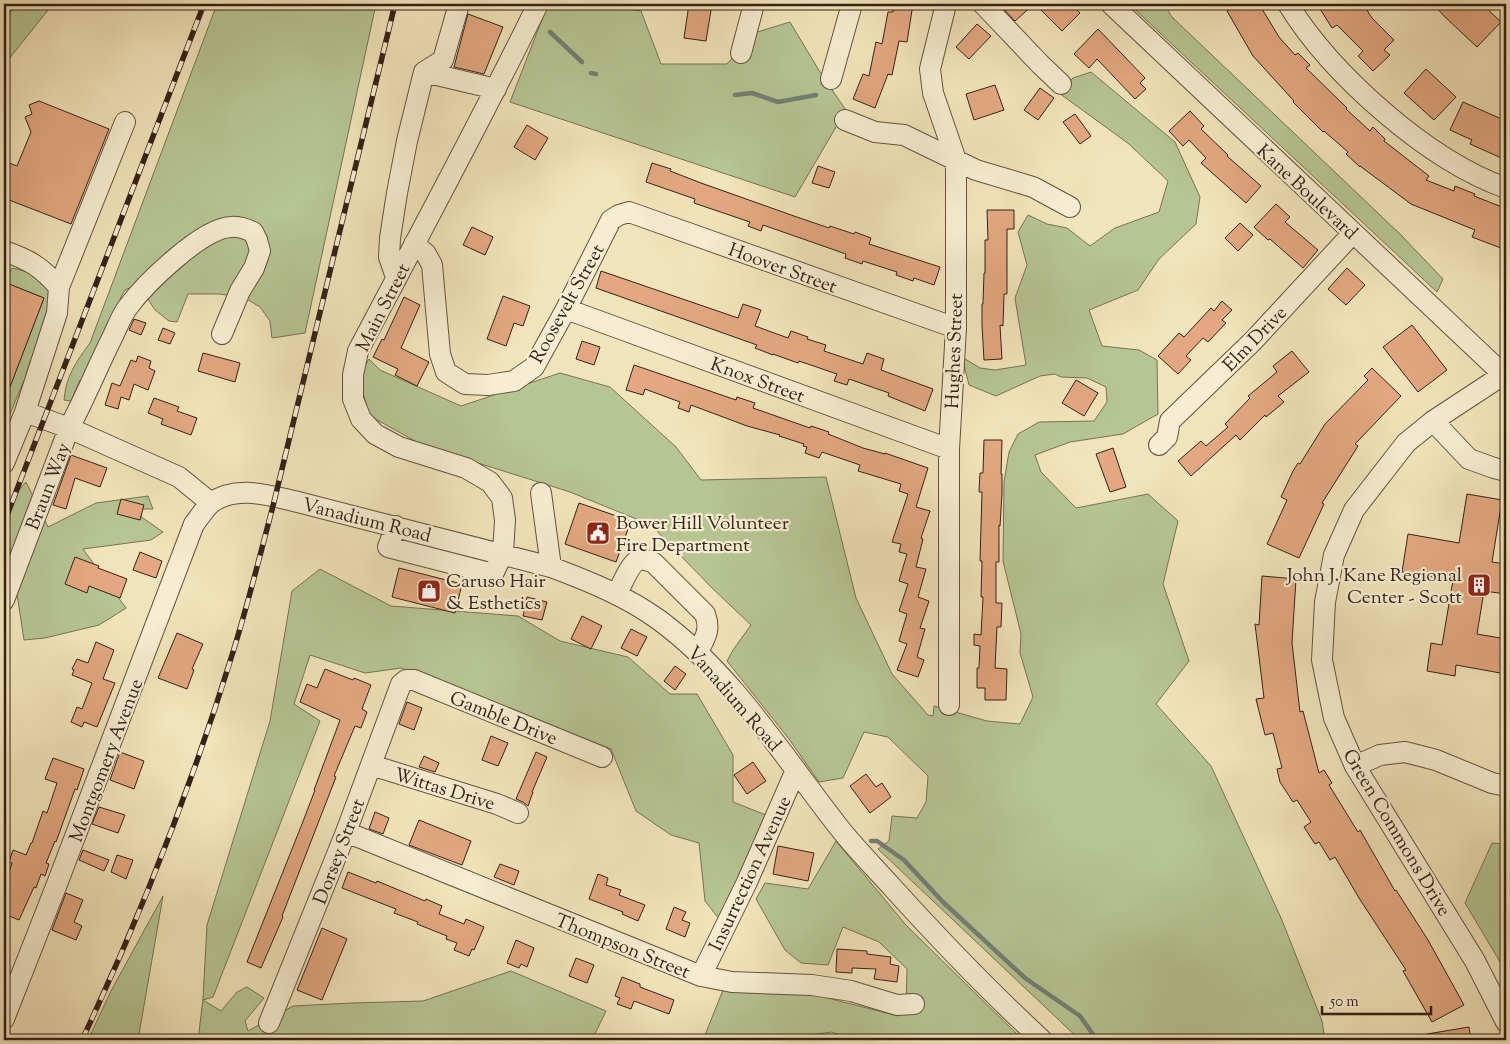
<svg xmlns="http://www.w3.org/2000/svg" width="1510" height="1044" viewBox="0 0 1510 1044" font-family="'Sorts Mill Goudy',serif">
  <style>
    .green { fill: #b6c593; stroke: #767356 }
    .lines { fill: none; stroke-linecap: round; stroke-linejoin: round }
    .stream { stroke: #737f76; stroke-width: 4.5 }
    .building { fill: #e3a881; stroke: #352118 }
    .minor-casing { stroke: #645240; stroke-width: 22 }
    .minor { stroke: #f7edd2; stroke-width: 20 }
    .rail-casing { stroke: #352118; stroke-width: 5.5 }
    .rail { stroke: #f7edd2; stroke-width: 4; stroke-dasharray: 11; stroke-linecap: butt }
    .labels { text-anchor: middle; stroke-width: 4.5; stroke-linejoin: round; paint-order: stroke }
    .street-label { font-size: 19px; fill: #352118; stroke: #f7edd2 }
    .poi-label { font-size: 19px; fill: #352118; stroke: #f7edd2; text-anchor: start }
  </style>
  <rect width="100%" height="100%" fill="#f2e4ba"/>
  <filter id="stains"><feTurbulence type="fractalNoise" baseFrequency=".004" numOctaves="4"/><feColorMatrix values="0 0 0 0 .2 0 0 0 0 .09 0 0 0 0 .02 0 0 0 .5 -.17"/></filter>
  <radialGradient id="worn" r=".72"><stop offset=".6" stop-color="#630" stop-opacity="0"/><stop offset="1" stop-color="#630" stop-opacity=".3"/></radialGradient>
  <path class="green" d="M16,4h37l-49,61v-43z
    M217,4h159l-71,329 -33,5 -2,-17 -10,-14 -15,-9 -25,-4h-32l-11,28 -8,-1 -14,-11 -9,-14 -14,-9 -7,3 -4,7 -25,79 -16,4 -9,21 -7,-1c2,-24 12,-38 26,-57z
    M548,4h48l3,1 42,6 20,53h66l27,-31 36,-11 33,55 23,33 -51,87 -285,-95z
    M1129,4h35l8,13 228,217 43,45 -6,13z
    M1091,72l84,70 25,55 -4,27 -37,35 -21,31 -49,20 13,36 37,4 18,10 1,54 -35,20 -53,8 -35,13 6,17 35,36 72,-14 30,27 -15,63 26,77 -33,43 55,62 70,152 41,103 3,19h-245l-202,-191 11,-8 3,-25 25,2 9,-16 2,-26 -40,-39 -24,-5 -21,46 -24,4 -30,-43 -62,-78 6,-11 18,-25 -39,-37 -61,-63 -81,-33 -146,-46 -54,-30 -12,-39 11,-18 11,11 81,36 99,-33 50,14 66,60 25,33 125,-3 30,121 36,76 36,41 5,1 1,-10 53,15 33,3 13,-27 -13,-44 1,-19 -18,-73 1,-79 5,-30 9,-18 21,-12 55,-1 13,-19 -1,-15 -19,-9 -26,-1 -6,-3 -15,2 -44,20 -27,-11 -7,-28 18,11 15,2 31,-5 -11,-67 12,-33 -9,-33 10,-17 19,9 20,4 23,18 25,-18 44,-16 9,-31 -39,-37 -70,-51 14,-15z
    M12,268c21,4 35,12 42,33l-26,70 -24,57v-26l40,-104 -38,-15z
    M26,482l22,45 48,-24 52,-7 5,13h-23l33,23 -12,8 -68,9 43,59 -27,17 -54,13 -21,2 -7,-46 -13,2v-89z
    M320,569l71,37 127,10 42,25 68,16 42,37h27l36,61v47l33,13 -46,105 -15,-19 -6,-58 -28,-8 -35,-24 -25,-62 -210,-81 -36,5 -55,-18 -16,49 26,17 -107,276 -10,3 18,11 16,-19 10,-5 17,11 -19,23 3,10 45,-25 59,-3 71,-2 88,-30 95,40 -14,29h-394l5,-41 4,-74 63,-204 22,-130z
    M836,841l70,84 117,115h-172l-19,-8 -57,8h-72l20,-50 89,4 86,22 8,-7 1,-40 -28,-27 -36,-15 -15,38 -27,-2 -16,-13 -29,-51 9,-16 43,6z
    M1492,843l14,1v128l-41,-69z
    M163,896l-25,144h-50l23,-49z"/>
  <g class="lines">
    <path class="stream" d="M550,32l32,30
      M591,73l5,1
      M735,95l17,-2 26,9 38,-7
      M871,841h6l27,19 39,42 82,76 55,38 17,24"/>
  </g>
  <path class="building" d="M689,4h23l-6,37 -22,-3z
    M894,4h19l-6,38 -8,-1 -7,34 -4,-1 -13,34 -22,-9 10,-25 6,2 7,-34 6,2 6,-32h5z
    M999,4h35l-19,17z
    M1048,4h23l9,9 -18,18 -21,-21z
    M1239,4h20l20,33 16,18 3,-2 12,12 -4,3 41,40 -1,1 24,22 3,-4 12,12 -1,2 45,35 -3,4 28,11 1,-5 20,8 -1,2 28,11 -1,5 5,2v36l-34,-13 3,-7 -64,-26 -51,-38v1l-14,-13 2,-2 -24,-21 -1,1 -30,-30 1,-1 -41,-45 -26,-45z
    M1317,4h46l9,14 22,22 -10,10 6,5 -17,16 -15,-15 5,-5 -26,-26 -5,3z
    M1433,4h49l19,18 -24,25 -32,-30z
    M468,14l35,13 -19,47 -30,-7z
    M977,24l14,12 -22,23 -13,-12z
    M1098,29l47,49 -5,5 6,6 -11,10 -38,-40 -8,9 -15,-14z
    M1426,69l30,28 -22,23 -30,-27z
    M995,85l9,25 -30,10 -8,-26z
    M1040,88l14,10 -16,22 -14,-10z
    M39,101l70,28 -38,95 -67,-26v-37l13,5 14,-34 -6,-15 7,-3 -3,-9z
    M1463,102l43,19v39l-36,-16 2,-4 -22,-10z
    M1190,111l14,15 -3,3 27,26 -1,1 34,30 -15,17 -45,-40 5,-5 -17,-18 -6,6 -14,-15z
    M1075,114l16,22 -11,8 -17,-22z
    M527,125l21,13 -13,22 -21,-13z
    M652,163l19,6 -1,2 31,12 93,33 35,12 1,-2 24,8 1,-2 16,6 -2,6 71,23 -6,18 -20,-7 -1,3 -17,-6 1,-3 -34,-11 -1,3 -17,-6 1,-4 -83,-29 -2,6 -13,-5 2,-4 -56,-19 1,-4 -49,-17z
    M818,166l17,6 -6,16 -17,-5z
    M1276,204l14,13 -5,5 33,28 -15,18 -33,-29 -2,1 -14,-13z
    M987,210h27v19h-7v65h-3l-1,32 -3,-1 2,34 -18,1 -2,-35v-21h1l1,-31h1v-33h3z
    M1240,223l13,12 -15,16 -13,-13z
    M472,227l21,10 -8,18 -22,-10z
    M1347,268l18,17 -19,20 -18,-16z
    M601,271l137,47 5,-14 18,6 -6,16 33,12 3,-7 17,6 -1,2 19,6 -2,6 39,13 4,-11 17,6 -3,11 52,19 -8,22 -37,-15 1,-3 -40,-14 -2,6 -13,-4 3,-7 -38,-13 -1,2 -25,-9v1l-18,-7 2,-3 -161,-57z
    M4,282l40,16 -39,102h-1z
    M503,296l27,10 -7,20 -9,-3 -8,23 -19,-7z
    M404,297l16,8 -19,43 28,14 -12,24 -22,-11 3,-6 -25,-12 9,-18 2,1z
    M1222,301l10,9 -10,10 4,3 -18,19 -5,-4 -17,18 5,4 -13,14 -20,-18 21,-23 5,4 27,-29 3,3z
    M134,319l12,4 -5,12 -12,-5z
    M1412,325l35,45 -29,22 -35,-45z
    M163,328l12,5 -5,11 -12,-4z
    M582,341l18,6 -6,18 -18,-6z
    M1292,351l17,21 -31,24 6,6 -18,15 -1,-2 -25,25 -4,-5 -45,41 -13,-15 23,-20 5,5 22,-19 -3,-3 25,-26 -2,-2 29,-24 -4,-6z
    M203,353l37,10 -5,19 -37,-11z
    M138,356l13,5 -2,7 6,3 -7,19 -14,-6 -5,16 -8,-3 -3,12 -13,-4 7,-22 8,3 11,-26 5,2z
    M634,365l102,35 1,-3 18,6 -2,5 57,20 1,-2 18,6 -1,2 35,14 22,6v-1l43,15 -12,39 14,4 -9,27 2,1 -7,28 10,2 -8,28 11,4 -9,27 5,1 -8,28 7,3 -6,17 -21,-7 10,-26 -8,-3 8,-27 -8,-3 9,-27 -9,-3 8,-27 -8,-2 2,-8 -9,-2 16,-48 -9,-3 2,-7 -43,-13 2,-6 -38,-13 -3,6 -14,-5 2,-6 -4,-1 1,-2 -25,-8 1,-1 -33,-9 -56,-21 -2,7 -11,-4 2,-6 -35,-13 -2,6 -17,-5z
    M1372,368l29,28 -46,48 3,2 -36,57 2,1 -25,54 -32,-14 20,-44 -6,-3 12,-26 5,-8 2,1 25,-40 43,-44 -4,-4z
    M1076,380l22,13 -14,23 -22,-13z
    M154,398l25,9 -2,4 20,7 -6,17 -30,-11 2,-5 -15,-6z
    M984,440h18l-1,34h1v19l-2,33 -1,-1v37h-3v41h6l-1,24h-4l-2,41 12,1 -1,31h-21v-12h-8v-20h2l1,-22 -6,-1v-11l7,1 2,-38h-2l1,-36h-2l2,-69h-3l1,-19h3z
    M1113,448l13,39 -16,5 -14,-38z
    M71,455l36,13 -7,19 -25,-9 -9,31 -13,-4z
    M1467,494l35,6 -10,62 14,2v30l-22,-3 -7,43 29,5v35l-50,-9 -1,11 -28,-5 4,-28 11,2 11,-65 -51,-8 6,-38 51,9z
    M121,499l23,6 -4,15 -23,-6z
    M579,503l52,18 -15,41 -51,-18z
    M140,552l22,9 -6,17 -23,-8z
    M75,557l24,9 -1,2 29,11 -7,19 -31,-12 -2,7 -22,-9z
    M399,568l63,16 -7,29 -63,-16z
    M1262,576l34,3 -4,64 8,69 3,-1 16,62 5,-3 8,13 -3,2 29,47 2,-2 35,61 1,-1 32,50 36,65 -32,17 -29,-51 3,-1 -47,-72 -24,-41 -5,3 -11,-18 -4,2 -11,-17 7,-5 -14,-22 -4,2 -13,-20 -3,-13 5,-1 -9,-35 -8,2 -9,-36 8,-1 -9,-74 4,1z
    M527,597l20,5 -5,18 -19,-4z
    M582,616l20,10 -11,23 -20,-10z
    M631,629l16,8 -10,19 -16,-8z
    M177,633l26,11 -11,25 2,1 -7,19 -29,-11z
    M96,642l18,8 -11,29 12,4 -18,44 -13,-5 -2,5 -11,-5 6,-15 5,2 10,-26 -20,-8 2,-5 -2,-1 5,-10 11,4z
    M675,666l11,8 -11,16 -11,-9z
    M325,669l28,11 1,-2 17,7 -9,24 5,3 -6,16 -6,-2 -21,50 2,1 -54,139 1,1 -22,51 -14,-6 55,-138 13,-34h-1l26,-70 -40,-18 7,-18 10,4z
    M407,702l15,6 -8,22 -15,-6z
    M491,736l17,7 -10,23 -16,-6z
    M120,752l24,9 -10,28 -24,-9z
    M536,752l11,5 -15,35h1l-5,14 -5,-4 -7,-3z
    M424,756l15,7 -4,9 -16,-5z
    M53,758l31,11 -7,21 -2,-1 -19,53 -1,-1 -9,22 3,1 -4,12 -4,-2 -5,14 -2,-1 -15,33 -15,-6v-26l8,-25 -3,-1 4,-12 13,5 5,-12h1l11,-32 4,2 10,-30 -12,-4z
    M753,762l13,19 -19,13 -13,-19z
    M866,774l10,13 6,-4 9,14 -21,16 -20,-27z
    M99,807l26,8 -7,18 -26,-9z
    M375,812l14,6 -6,16 -14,-5z
    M419,820l52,21 -9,24 -53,-20z
    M778,846l36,7 -6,28 -35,-7z
    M83,850l26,10 -5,11 -25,-11z
    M117,855l16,5 -7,19 -15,-7z
    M500,864l19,7 -5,14 -20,-8z
    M348,872l28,11 1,-2 48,20 1,-2 16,7 -3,8 25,10 2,-5 18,8 -10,23 -2,-1 -3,7 -15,-6 3,-7 -11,-4 1,-3 -30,-12 1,-2 -24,-9 2,-4 -54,-21z
    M598,874l10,4 -2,7 15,5 -2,5 26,10 -7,16 -16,-7 1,-2 -34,-13z
    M66,893l17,7 -9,22 8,4 -6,14 -24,-10z
    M674,907l12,5 -4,8 8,3 -5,14 -19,-8z
    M322,928l25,11 -25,61 -25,-10z
    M516,940l18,8 -7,19 -6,-3 -2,4 -12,-5z
    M837,949l30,2v3l24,3 -1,7 9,2 -2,16 -23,-3 2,-10 -24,-1v5l-16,-1z
    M576,958l18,7 -7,18 -18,-7z
    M622,977l18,7v3l34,13 -5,14 -35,-13 -3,8 -14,-5 3,-6 -5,-2z
    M1469,1027l2,13h-44v-6z"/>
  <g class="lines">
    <g class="minor-casing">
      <path id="minor" d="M946,4l-16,65 3,24 23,67v168l-7,121v256
        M983,4l57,60 21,20
        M1111,4l395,373
        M1288,4c43,70 139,156 218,184
        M741,53l13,-49
        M424,72l72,17
        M831,79l21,-75
        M845,120l30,12 29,3 72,35 57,17 37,20
        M414,244l12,10 6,11 8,89 6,18 19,12 23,1 26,-4 20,-14 32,-58 45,-89 8,-5 10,-3 327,116
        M4,251c26,9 37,16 55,36l-2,26 -32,99 -21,51
        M396,277l-7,-20 1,-19 7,-45 10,-52 17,-69 19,-12 16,-56
        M59,287l66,-165
        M566,309l383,140
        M1506,373l-73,48 -27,22 -52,67 -20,45 -9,47 -3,58 12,58 21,48 120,195 31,61
        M25,412l44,16 110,49 32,26
        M1433,421l36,38 25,9 12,3
        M1159,445l8,-8 3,-16 83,-80 100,-108
        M541,493l10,74
        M396,526l-8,21 105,27 10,-21 2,-33 -3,-22 -12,-16 -24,-14 -67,-21 -24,-13 -14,-15 -8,-20v-24l5,-24c61,-116 123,-230 180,-347
        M617,594c4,-8 13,-30 21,-34 6,-2 11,1 16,3l51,51c6,17 0,23 -7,38
        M4,600l65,-172c16,-30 28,-60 43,-90 5,-10 9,-22 16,-31 17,-23 74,-79 103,-80 8,-1 15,2 22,5l4,8 3,11 -6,17 -14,23 -18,43
        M371,765l126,39 21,9
        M1355,766l25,-11 25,-3 31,8 56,23 14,3
        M346,832l355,144 31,6 80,3 39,6 46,14 17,-1
        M701,976l46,-94 49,-112
        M4,1019l53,-135 137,-360c5,-6 11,-16 17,-21 25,-18 56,-8 83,-2l257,66c37,14 75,29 108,53 76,56 125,138 182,210 16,20 34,38 51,57 48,53 98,105 150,153
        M269,1023l77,-191 55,-148 5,-4h8l188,77"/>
    </g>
    <use href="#minor" class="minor"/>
    <g class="rail-casing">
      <path id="rail" d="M4,523l200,-519
        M82,1040c59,-125 110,-255 151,-388 15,-48 27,-97 40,-146l122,-502"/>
    </g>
    <use href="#rail" class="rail"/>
  </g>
  <defs>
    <g id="civic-square" transform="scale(1.25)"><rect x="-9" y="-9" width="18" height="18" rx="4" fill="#8f2418" stroke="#f7edd2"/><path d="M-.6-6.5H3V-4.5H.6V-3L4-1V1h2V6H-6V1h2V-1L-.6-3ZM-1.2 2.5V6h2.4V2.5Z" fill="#fff"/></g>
    <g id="building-square" transform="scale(1.25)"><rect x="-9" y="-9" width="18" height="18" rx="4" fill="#8f2418" stroke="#f7edd2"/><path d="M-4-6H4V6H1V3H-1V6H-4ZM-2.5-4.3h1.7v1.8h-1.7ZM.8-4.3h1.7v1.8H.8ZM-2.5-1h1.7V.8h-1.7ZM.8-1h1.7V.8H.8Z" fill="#fff"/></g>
    <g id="shop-square" transform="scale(1.25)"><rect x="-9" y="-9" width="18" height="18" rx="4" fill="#8f2418" stroke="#f7edd2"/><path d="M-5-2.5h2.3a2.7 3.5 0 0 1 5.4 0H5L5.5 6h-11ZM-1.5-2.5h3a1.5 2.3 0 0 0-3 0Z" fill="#fff"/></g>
  </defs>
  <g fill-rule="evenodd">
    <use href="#civic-square" x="598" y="533"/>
    <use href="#building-square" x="1479" y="585"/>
    <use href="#shop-square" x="429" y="591"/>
  </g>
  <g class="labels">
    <g class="street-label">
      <text transform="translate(1308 191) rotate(43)" y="7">Kane Boulevard</text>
      <text transform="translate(783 267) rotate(20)" y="7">Hoover Street</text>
      <text transform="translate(566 303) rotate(-61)" y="7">Roosevelt Street</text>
      <text transform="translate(382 307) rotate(-63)" y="7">Main Street</text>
      <text transform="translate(1254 338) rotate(-46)" y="7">Elm Drive</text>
      <text transform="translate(953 351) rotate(-88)" y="7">Hughes Street</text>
      <text transform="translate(758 379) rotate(20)" y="7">Knox Street</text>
      <text transform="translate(47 486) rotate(-69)" y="7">Braun Way</text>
      <text transform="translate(367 519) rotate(14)" y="7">Vanadium Road</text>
      <text transform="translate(735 698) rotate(49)" y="7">Vanadium Road</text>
      <text transform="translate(504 717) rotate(22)" y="7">Gamble Drive</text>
      <text transform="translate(105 760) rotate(-69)" y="7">Montgomery Avenue</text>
      <text transform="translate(445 788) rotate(17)" y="7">Wittas Drive</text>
      <text transform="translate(1398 832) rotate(59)" y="7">Green Commons Drive</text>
      <text transform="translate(338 851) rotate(-69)" y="7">Dorsey Street</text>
      <text transform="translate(749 873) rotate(-65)" y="7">Insurrection Avenue</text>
      <text transform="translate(623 945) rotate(22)" y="7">Thompson Street</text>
    </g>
    <g class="poi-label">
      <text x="616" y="529">Bower Hill Volunteer<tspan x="616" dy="22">Fire Department</tspan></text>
      <text x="1462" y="581" text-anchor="end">John J. Kane Regional<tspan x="1462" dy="22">Center - Scott</tspan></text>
      <text x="446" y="587">Caruso Hair<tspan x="446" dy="22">&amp; Esthetics</tspan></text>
    </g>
  </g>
  <rect width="1510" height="1044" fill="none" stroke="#f2e4ba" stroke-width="20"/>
  <rect x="5" y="5" width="1500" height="1034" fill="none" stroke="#352118" stroke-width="2.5"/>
  <rect x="10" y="10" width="1490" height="1024" fill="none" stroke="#352118"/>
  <path d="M1322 1006v8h109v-8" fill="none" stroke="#352118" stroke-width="2.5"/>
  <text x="1330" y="1006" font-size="15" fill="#352118" stroke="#f7edd2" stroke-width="4" paint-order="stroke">50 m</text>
  <rect width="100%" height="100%" filter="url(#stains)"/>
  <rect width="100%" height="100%" fill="url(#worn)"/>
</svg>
